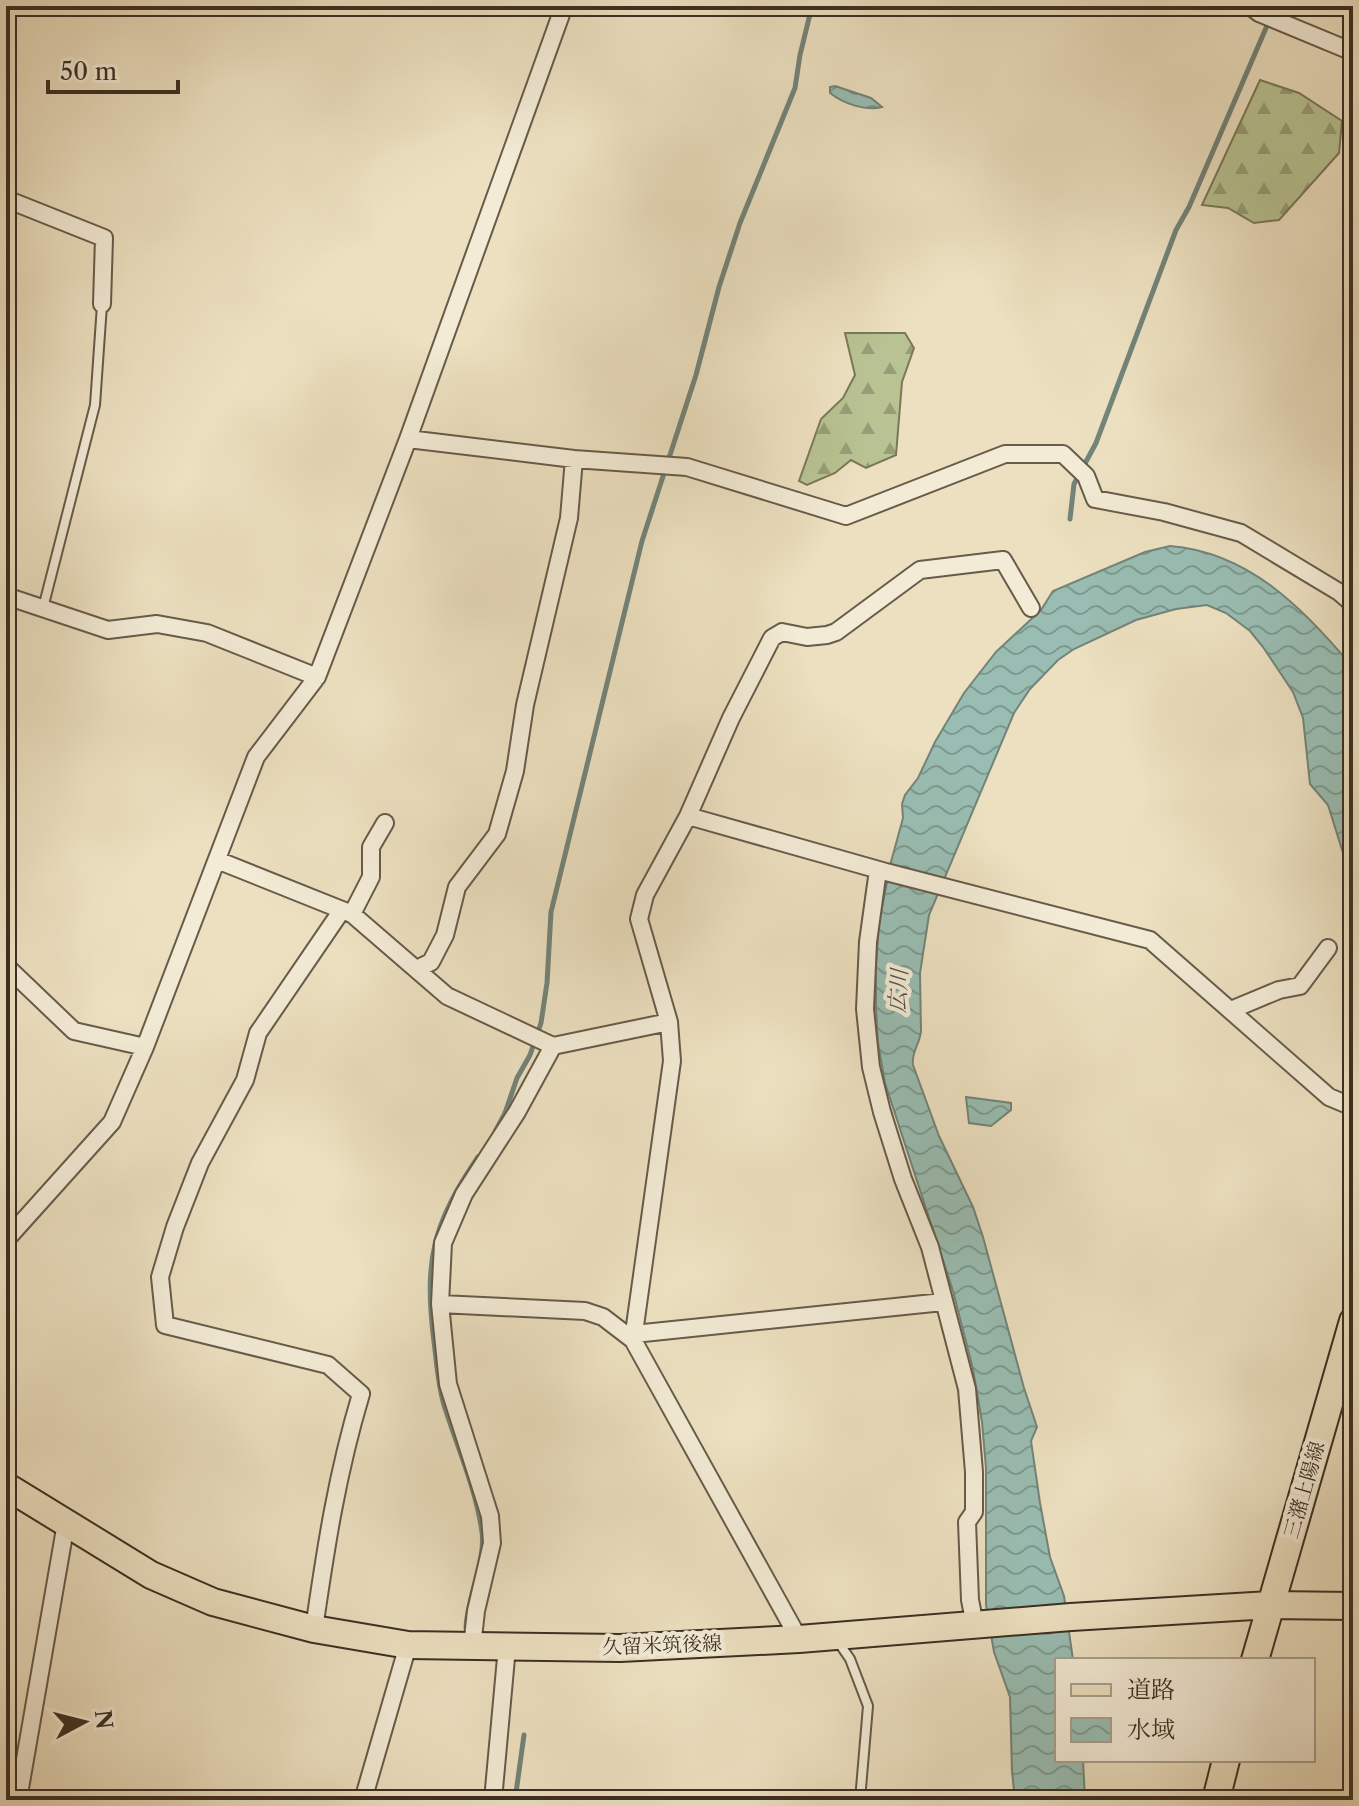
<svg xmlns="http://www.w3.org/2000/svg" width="1359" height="1806" viewBox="0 0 1359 1806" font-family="'Libre Caslon Text','Noto Serif JP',serif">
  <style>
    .forest { fill: url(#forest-firs); stroke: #7a785a; stroke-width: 2 }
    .water { fill: url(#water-waves); stroke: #738479; stroke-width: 2 }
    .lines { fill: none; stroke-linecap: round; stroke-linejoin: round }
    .stream { stroke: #738479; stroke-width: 5 }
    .lane-casing { stroke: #675b4a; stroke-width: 12 }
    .street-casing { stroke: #675b4a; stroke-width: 20 }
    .primary-casing { stroke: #3b2f23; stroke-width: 30 }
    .lane { stroke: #f3ebd6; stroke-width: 8 }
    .street { stroke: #f3ebd6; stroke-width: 16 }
    .primary { stroke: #ece0c0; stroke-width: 26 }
    .labels { text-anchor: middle; stroke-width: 8; stroke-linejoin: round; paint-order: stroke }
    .street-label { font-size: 20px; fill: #3b2f23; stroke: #f3ebd6 }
    .water-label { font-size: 22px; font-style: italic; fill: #525247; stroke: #f3ebd6 }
  </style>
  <defs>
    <pattern id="forest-firs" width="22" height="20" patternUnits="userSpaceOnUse" patternTransform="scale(2)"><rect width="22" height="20" fill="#b8c292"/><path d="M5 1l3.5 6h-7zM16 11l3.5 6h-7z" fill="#979e77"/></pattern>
    <pattern id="water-waves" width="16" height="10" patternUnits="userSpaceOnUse" patternTransform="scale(2)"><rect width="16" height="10" fill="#99bdb2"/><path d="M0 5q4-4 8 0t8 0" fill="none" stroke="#7e9a90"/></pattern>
  </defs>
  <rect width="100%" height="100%" fill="#ece0c0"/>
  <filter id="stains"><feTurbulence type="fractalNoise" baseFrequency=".0025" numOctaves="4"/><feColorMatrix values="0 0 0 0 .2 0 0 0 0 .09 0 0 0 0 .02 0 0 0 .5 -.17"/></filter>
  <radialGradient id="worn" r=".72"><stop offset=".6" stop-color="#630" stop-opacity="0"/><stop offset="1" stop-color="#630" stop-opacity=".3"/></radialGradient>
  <path class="forest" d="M1260,80l39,13 43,28 -3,32 -60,67 -25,3 -26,-15 -26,-3z
    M845,333h60l9,15 -12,34 -6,73 -30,13 -15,-8 -16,13 -28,12 -8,-4 22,-62 22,-21 12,-23z"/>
  <path class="water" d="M835,86l36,12 11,9c-17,4 -38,-3 -52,-14v-6z
    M1170,546c78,6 133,62 180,118l3,6v215l-25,-80 -18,-21 -7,-66 -10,-26 -30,-45 -13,-16 -24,-18 -19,-8 -31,4 -40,11 -62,29 -16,11 -28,29 -16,24 -85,202 -9,58 1,58c-1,13 -10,21 -8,34l26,71 34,71 10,30 41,151 13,39 -6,14 9,62 10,54 14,39 9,64h-16v100h26l2,40h-70l-3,-29 -2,-74 -16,-45 -8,-47v-137l-4,-46 -9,-53 -20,-78 -68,-208 -7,-40 -2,-33v-44l3,-43 12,-61 12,-44 -1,-14 3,-9 13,-17 17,-36 29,-49 32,-41 45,-42 12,-19 92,-39z
    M966,1097l45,6v7l-20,16 -22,-3z"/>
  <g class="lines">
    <path class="stream" d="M1070,519l4,-35 22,-41 80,-213 13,-23 77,-179 6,-22
      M495,1132l10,-19 12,-35 13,-23 11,-32 6,-40 4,-71 91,-371 54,-166 23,-88 21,-64 55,-135 5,-33 12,-49
      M466,1628c1,-31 20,-67 16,-96 -6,-43 -24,-83 -37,-124 -7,-21 -8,-44 -11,-66 -10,-82 -2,-117 44,-185
      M515,1800l9,-65"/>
    <g class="lane-casing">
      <path id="lane" d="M43,608l52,-203 7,-100
        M837,1640l13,19 18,47 -8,94"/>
    </g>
    <g class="street-casing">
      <path id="street" d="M1250,6l9,7 94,39
        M6,199l98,39 -2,66
        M408,439l166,20 113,8 159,49 159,-62h58l23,22 9,23 69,13 77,21 98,59 14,12
        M6,596l102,34 49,-6 50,9 110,44
        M688,816l198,56 264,68 179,157 24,10
        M217,860l135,54 95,82 106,50 116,-24
        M878,870l-10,72 -3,67 6,58 11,45 21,67 27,68 37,142 7,83v40l-7,10 3,78 5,25
        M352,914l19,-37v-30l14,-24
        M6,966l68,65 71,16
        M417,969l14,-7 14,-27 12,-48 40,-53 18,-63 10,-66 44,-187 5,-59
        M1231,1010l48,-20 21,-4 28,-38
        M6,1240l106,-118 33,-75 111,-290 61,-80 91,-238 156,-433
        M440,1304l145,7 18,6 30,23 166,299
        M634,1334l309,-32
        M633,1340l39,-279 -3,-39 -30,-103 6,-24 43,-79 43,-98 41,-80 10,-6 25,5 20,-2 9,-3 84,-62 83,-10 28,48
        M314,1629c12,-83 23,-155 47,-235l-33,-29 -163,-40 -5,-48 15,-50 25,-64 45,-83 13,-47 84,-123
        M472,1647l4,-36 16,-68 -2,-27 -42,-132 -8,-80 3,-61 21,-49 53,-82 36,-66
        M14,1800l5,-6 47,-271
        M363,1800l45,-155
        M493,1800l14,-153"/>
    </g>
    <g class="primary-casing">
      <path id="primary" d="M6,1486l145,89 62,27 101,27 94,16 212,3 179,-9 272,-22 199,-12 83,1
        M1255,1660l98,-339
        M1216,1800l10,-40"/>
    </g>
    <use href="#lane" class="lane"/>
    <use href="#street" class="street"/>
    <use href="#primary" class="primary"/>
  </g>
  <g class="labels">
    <g class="street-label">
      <text transform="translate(1304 1490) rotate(-74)" y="7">三潴上陽線</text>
      <text transform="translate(662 1645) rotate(-2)" y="7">久留米筑後線</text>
    </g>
    <g class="water-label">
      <text transform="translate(898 991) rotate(-87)" y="8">広川</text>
    </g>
  </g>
  <rect width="1359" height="1806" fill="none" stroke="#ece0c0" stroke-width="32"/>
  <rect x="8" y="8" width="1343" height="1790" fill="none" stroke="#3b2f23" stroke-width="4"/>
  <rect x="16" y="16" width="1327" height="1774" fill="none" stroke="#3b2f23" stroke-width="2"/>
  <rect x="1055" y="1658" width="260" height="104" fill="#f3ebd6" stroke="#a9a08e" stroke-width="2"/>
  <rect x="1071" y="1684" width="40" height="12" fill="#ece0c0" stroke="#a9a08e" stroke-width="2"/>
  <text x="1127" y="1698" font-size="24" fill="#3b2f23">道路</text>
  <rect x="1071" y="1718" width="40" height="24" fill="url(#water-waves)" stroke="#a9a08e" stroke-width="2"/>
  <text x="1127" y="1738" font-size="24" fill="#3b2f23">水域</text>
  <g transform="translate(84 1722) rotate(83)" stroke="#f3ebd6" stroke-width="6" paint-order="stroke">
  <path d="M0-6L14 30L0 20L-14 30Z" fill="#3b2f23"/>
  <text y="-12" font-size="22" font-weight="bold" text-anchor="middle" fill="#3b2f23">N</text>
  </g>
  <path d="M48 80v12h130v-12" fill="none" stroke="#3b2f23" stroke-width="4"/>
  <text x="60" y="80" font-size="24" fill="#3b2f23" stroke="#f3ebd6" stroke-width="6" paint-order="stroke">50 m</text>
  <rect width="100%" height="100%" filter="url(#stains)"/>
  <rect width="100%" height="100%" fill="url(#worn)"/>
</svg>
